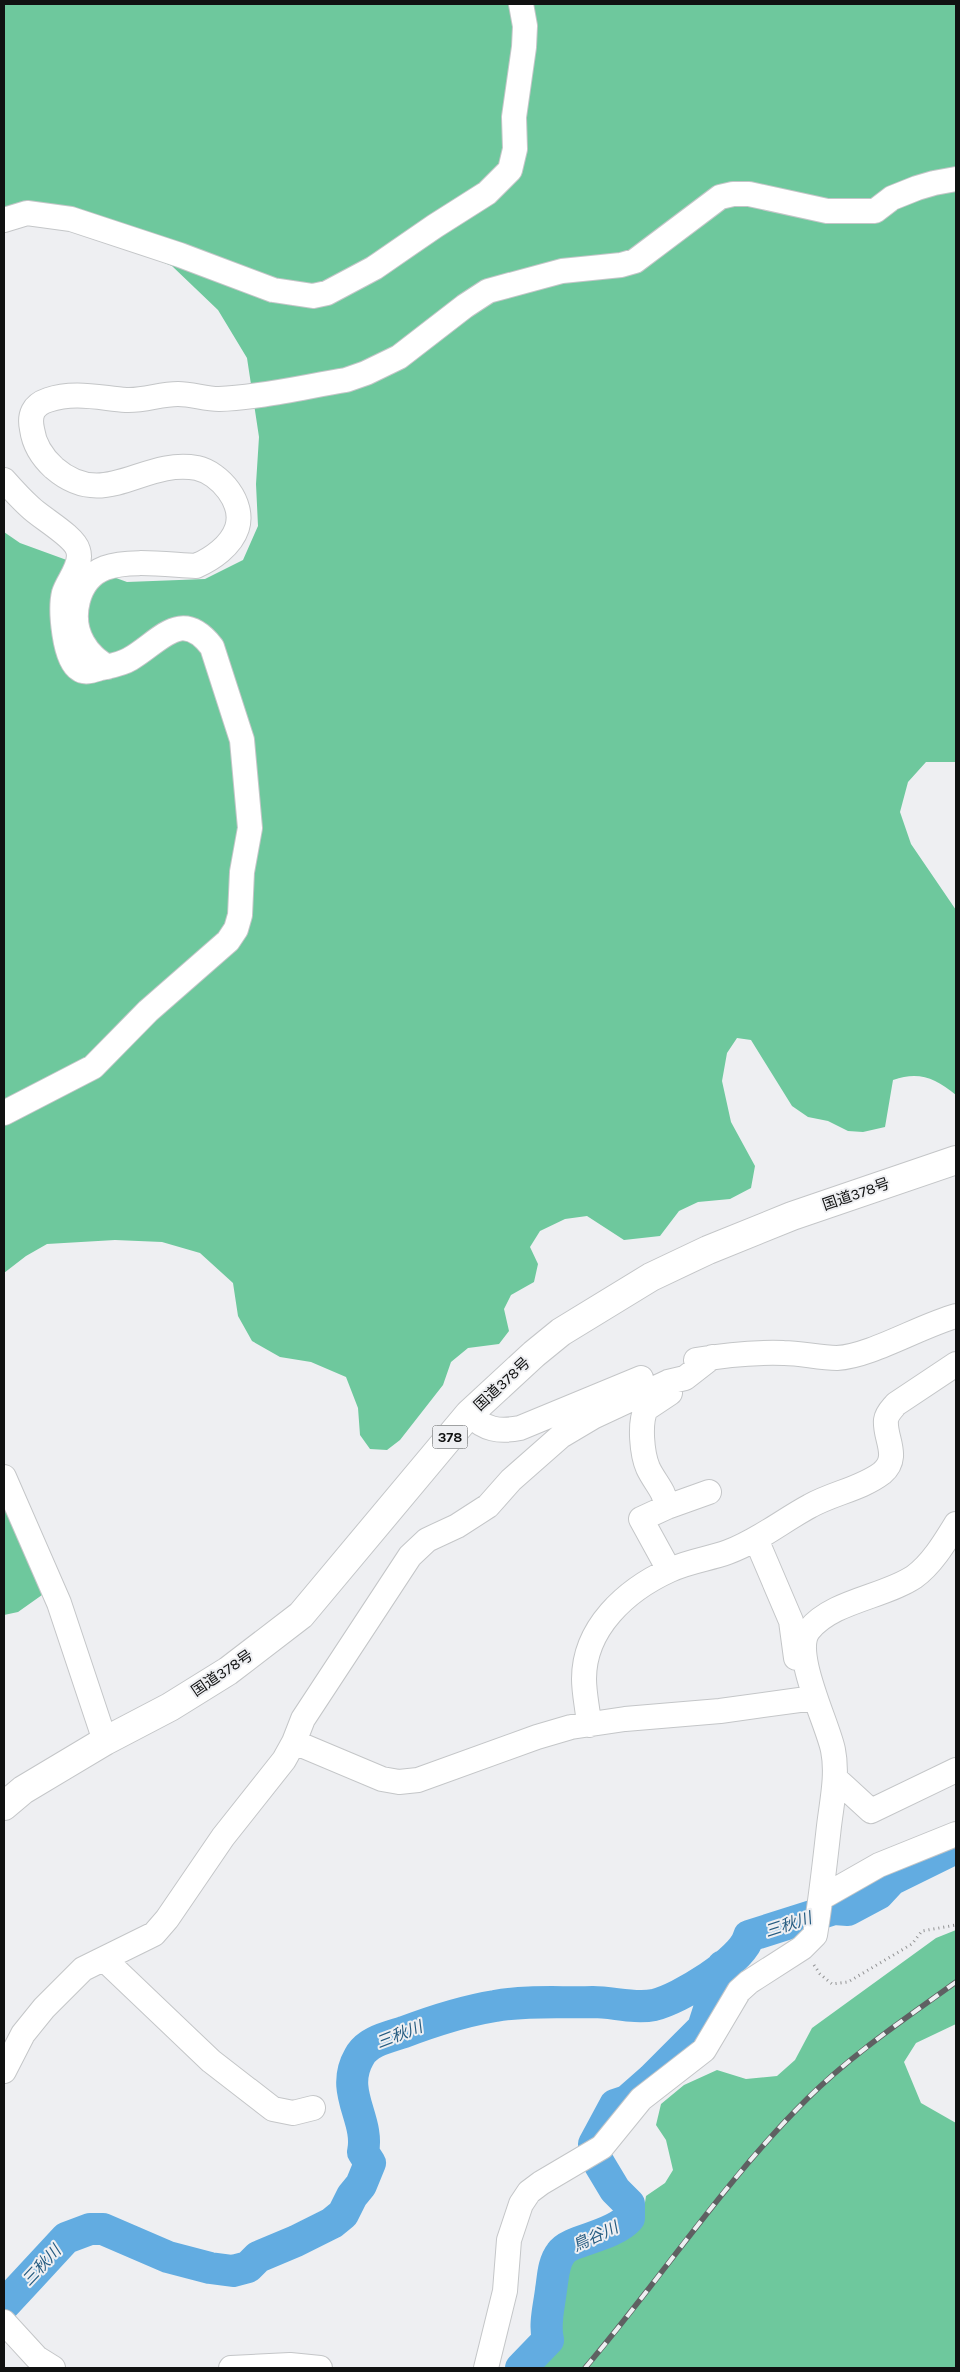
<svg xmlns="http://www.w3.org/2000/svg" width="960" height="2372" viewBox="0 0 960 2372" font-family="Karla,'Noto Sans JP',sans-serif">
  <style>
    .forest { fill: #6ec89d }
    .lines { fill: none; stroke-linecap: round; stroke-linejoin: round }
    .river { stroke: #62ace1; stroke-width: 32 }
    .minor-casing { stroke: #c4c6c8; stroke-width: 26 }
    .highway-casing { stroke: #c4c6c8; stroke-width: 30 }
    .path { stroke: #919293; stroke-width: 3; stroke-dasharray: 1 4; stroke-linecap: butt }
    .minor { stroke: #fff; stroke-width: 24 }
    .highway { stroke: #fff; stroke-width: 28 }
    .rail-casing { stroke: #5f6062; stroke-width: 5.5 }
    .rail { stroke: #eeeff2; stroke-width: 4; stroke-dasharray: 11; stroke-linecap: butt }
    .labels { text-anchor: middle; stroke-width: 4; stroke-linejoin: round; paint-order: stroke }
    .shield { fill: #eeeff2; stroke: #535454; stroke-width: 1 }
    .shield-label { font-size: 14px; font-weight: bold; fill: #101111 }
    .street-label { font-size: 15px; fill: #101111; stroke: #eeeff2 }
    .water-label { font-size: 16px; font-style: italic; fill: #265c81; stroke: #eeeff2 }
  </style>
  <rect width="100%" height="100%" fill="#eeeff2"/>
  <path class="forest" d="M4,4h952v758h-30l-18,20 -8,30 11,32 45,66v185c-21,-17 -37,-24 -63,-15l-8,47 -22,5 -15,-1 -20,-10 -20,-4 -16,-11 -41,-66 -14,-2 -10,15 -5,28 9,41 24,44 -4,22 -21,11 -32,3 -19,9 -19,25 -36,4 -37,-24 -22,3 -25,12 -10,16 8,17 -4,18 -23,13 -7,14 5,22 -10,13 -31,4 -17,14 -8,23 -43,55 -13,10 -17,-1 -10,-14 -2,-27 -12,-31 -35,-15 -31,-5 -28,-16 -14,-25 -5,-33 -33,-30 -38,-11 -47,-2 -68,4 -21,12 -22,17v-741l16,11 107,39 78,-3 38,-19 15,-34 -2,-42 3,-47 -12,-79 -29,-48 -46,-44 -89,-36 -79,-19z
    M4,1487l42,85 -4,23 -24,17 -14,3z
    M956,1930v94l-40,19 -12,19 17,41 35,20v245h-419l22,-22c-3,-21 -2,-83 22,-93 7,-3 16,-3 23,-5 31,-6 38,-24 42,-52l19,-13 8,-13 -7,-30 -10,-15 5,-21 23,-19 33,-15 29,9 31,-3 18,-16 17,-32 124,-90z"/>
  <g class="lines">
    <path class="river" d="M594,2144l21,-39 12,-4 25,-22 51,-51 20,-62
      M4,2305l62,-67 24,-9h13l65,28 42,11 23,3 15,-4 10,-10 38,-16 36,-18 11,-9 9,-18 9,-11 9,-22 -7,-11c7,-33 -24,-60 -4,-95 8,-16 30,-20 45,-25 29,-11 60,-21 91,-26 32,-6 66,-3 98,-4 20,0 41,7 61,3 25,-6 89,-44 95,-69l85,-27 14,1 30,-16 13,-14 65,-32
      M521,2368l27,-28c-4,-16 1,-33 3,-50 2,-12 2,-27 10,-37 8,-13 51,-16 68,-35v-14l-14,-14 -18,-30"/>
    <g class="minor-casing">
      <path id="minor" d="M4,220l23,-7 44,6 109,36 93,35 40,6 14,-3 47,-25 61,-42 52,-33 23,-23 5,-21 -1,-32 10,-70 1,-21 -4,-22
        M4,480c8,9 17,19 26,27 11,11 44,29 48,43 5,15 -10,30 -14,43 -4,16 0,67 15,76 6,5 15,1 22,-1 9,-2 21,-4 29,-9 31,-18 51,-52 82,-12l30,93 8,88 -8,44 -2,43 -4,14 -8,12 -80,70 -55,56 -89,46
        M107,667c-10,-7 -18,-13 -24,-24 -14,-24 -7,-64 22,-75 24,-9 65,-3 91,-2 16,-7 35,-20 41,-38 8,-25 -17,-55 -40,-60 -55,-10 -92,44 -143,0 -11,-10 -20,-24 -22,-39 -3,-14 1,-24 16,-29 26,-9 52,-2 78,0 18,1 34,-6 52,-6 14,0 27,5 41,5 39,-1 89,-13 127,-19l20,-7 33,-16 66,-51 23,-15 74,-20 59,-6 14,-4 85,-64 13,-3h16l78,17h48l17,-13 25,-10 17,-5 22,-4
        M696,1360c29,-5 58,-8 88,-7 17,0 35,5 53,5 34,-2 83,-32 119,-42
        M469,1414c16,16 30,18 51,14l121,-50
        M4,1477l55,126 46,138
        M667,1507c-3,-18 -12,-24 -19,-39 -6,-14 -9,-45 -2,-59l24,-16
        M756,1539l35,82 5,37
        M669,1570l-28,-51 26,-12 42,-15
        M589,1725c-1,-15 -5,-31 -5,-46 0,-51 42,-89 86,-109 19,-9 39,-11 58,-18 30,-11 54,-31 82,-46 23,-13 51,-17 72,-33 19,-16 2,-35 4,-53 1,-7 6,-11 10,-16l60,-40
        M294,1742l88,37 17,3 19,-2 119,-43 34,-10 54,-8 95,-8 94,-13
        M835,1778l36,33 85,-41
        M821,1898l58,-33 77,-31
        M104,1959l107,102 62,48 20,4 20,-5
        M4,2071l19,-37 21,-26 39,-39 71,-35 13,-15 56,-82 61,-77 10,-18 9,-23 107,-163 17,-16 30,-14 31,-20 23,-26 50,-44 32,-19 75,-35 17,-4 27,-21
        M4,2322l33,36 16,10
        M231,2368l59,-3 30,3
        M486,2368l19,-77 4,-51 12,-36 8,-12 12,-9 61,-36 39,-48 63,-49 35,-59 10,-9 53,-34 13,-13c6,-36 10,-73 14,-109 3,-25 9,-52 4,-76 -5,-26 -42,-98 -24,-120 23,-29 75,-33 105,-53 18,-13 31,-35 42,-53"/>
    </g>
    <g class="highway-casing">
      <path id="highway" d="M4,1806l19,-16 82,-49 65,-34 58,-36 73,-56 168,-201 65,-60 27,-22 90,-55 57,-27 84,-34 164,-56"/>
    </g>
    <path class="path" d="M814,1965l6,9 12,10 16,-2 64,-38 10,-13 34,-6"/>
    <use href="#minor" class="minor"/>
    <use href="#highway" class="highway"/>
    <g class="rail-casing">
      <path id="rail" d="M585,2368c75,-88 139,-187 222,-269 45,-45 98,-80 149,-117"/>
    </g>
    <use href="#rail" class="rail"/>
  </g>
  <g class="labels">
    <rect class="shield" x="432.5" y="1425.5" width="35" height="23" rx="4"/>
    <g class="shield-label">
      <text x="450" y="1442">378</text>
    </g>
    <g class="street-label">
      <text transform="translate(856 1194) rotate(-19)" y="5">国道378号</text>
      <text transform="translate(502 1384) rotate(-43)" y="5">国道378号</text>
      <text transform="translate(222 1673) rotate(-34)" y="5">国道378号</text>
    </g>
    <g class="water-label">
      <text transform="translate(788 1924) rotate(-18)" y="6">三秋川</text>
      <text transform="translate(399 2034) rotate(-21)" y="6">三秋川</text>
      <text transform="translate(595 2236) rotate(-25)" y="6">鳥谷川</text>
      <text transform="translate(41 2265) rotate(-47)" y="6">三秋川</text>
    </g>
  </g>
  <rect width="960" height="2372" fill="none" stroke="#101111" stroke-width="10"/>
</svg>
